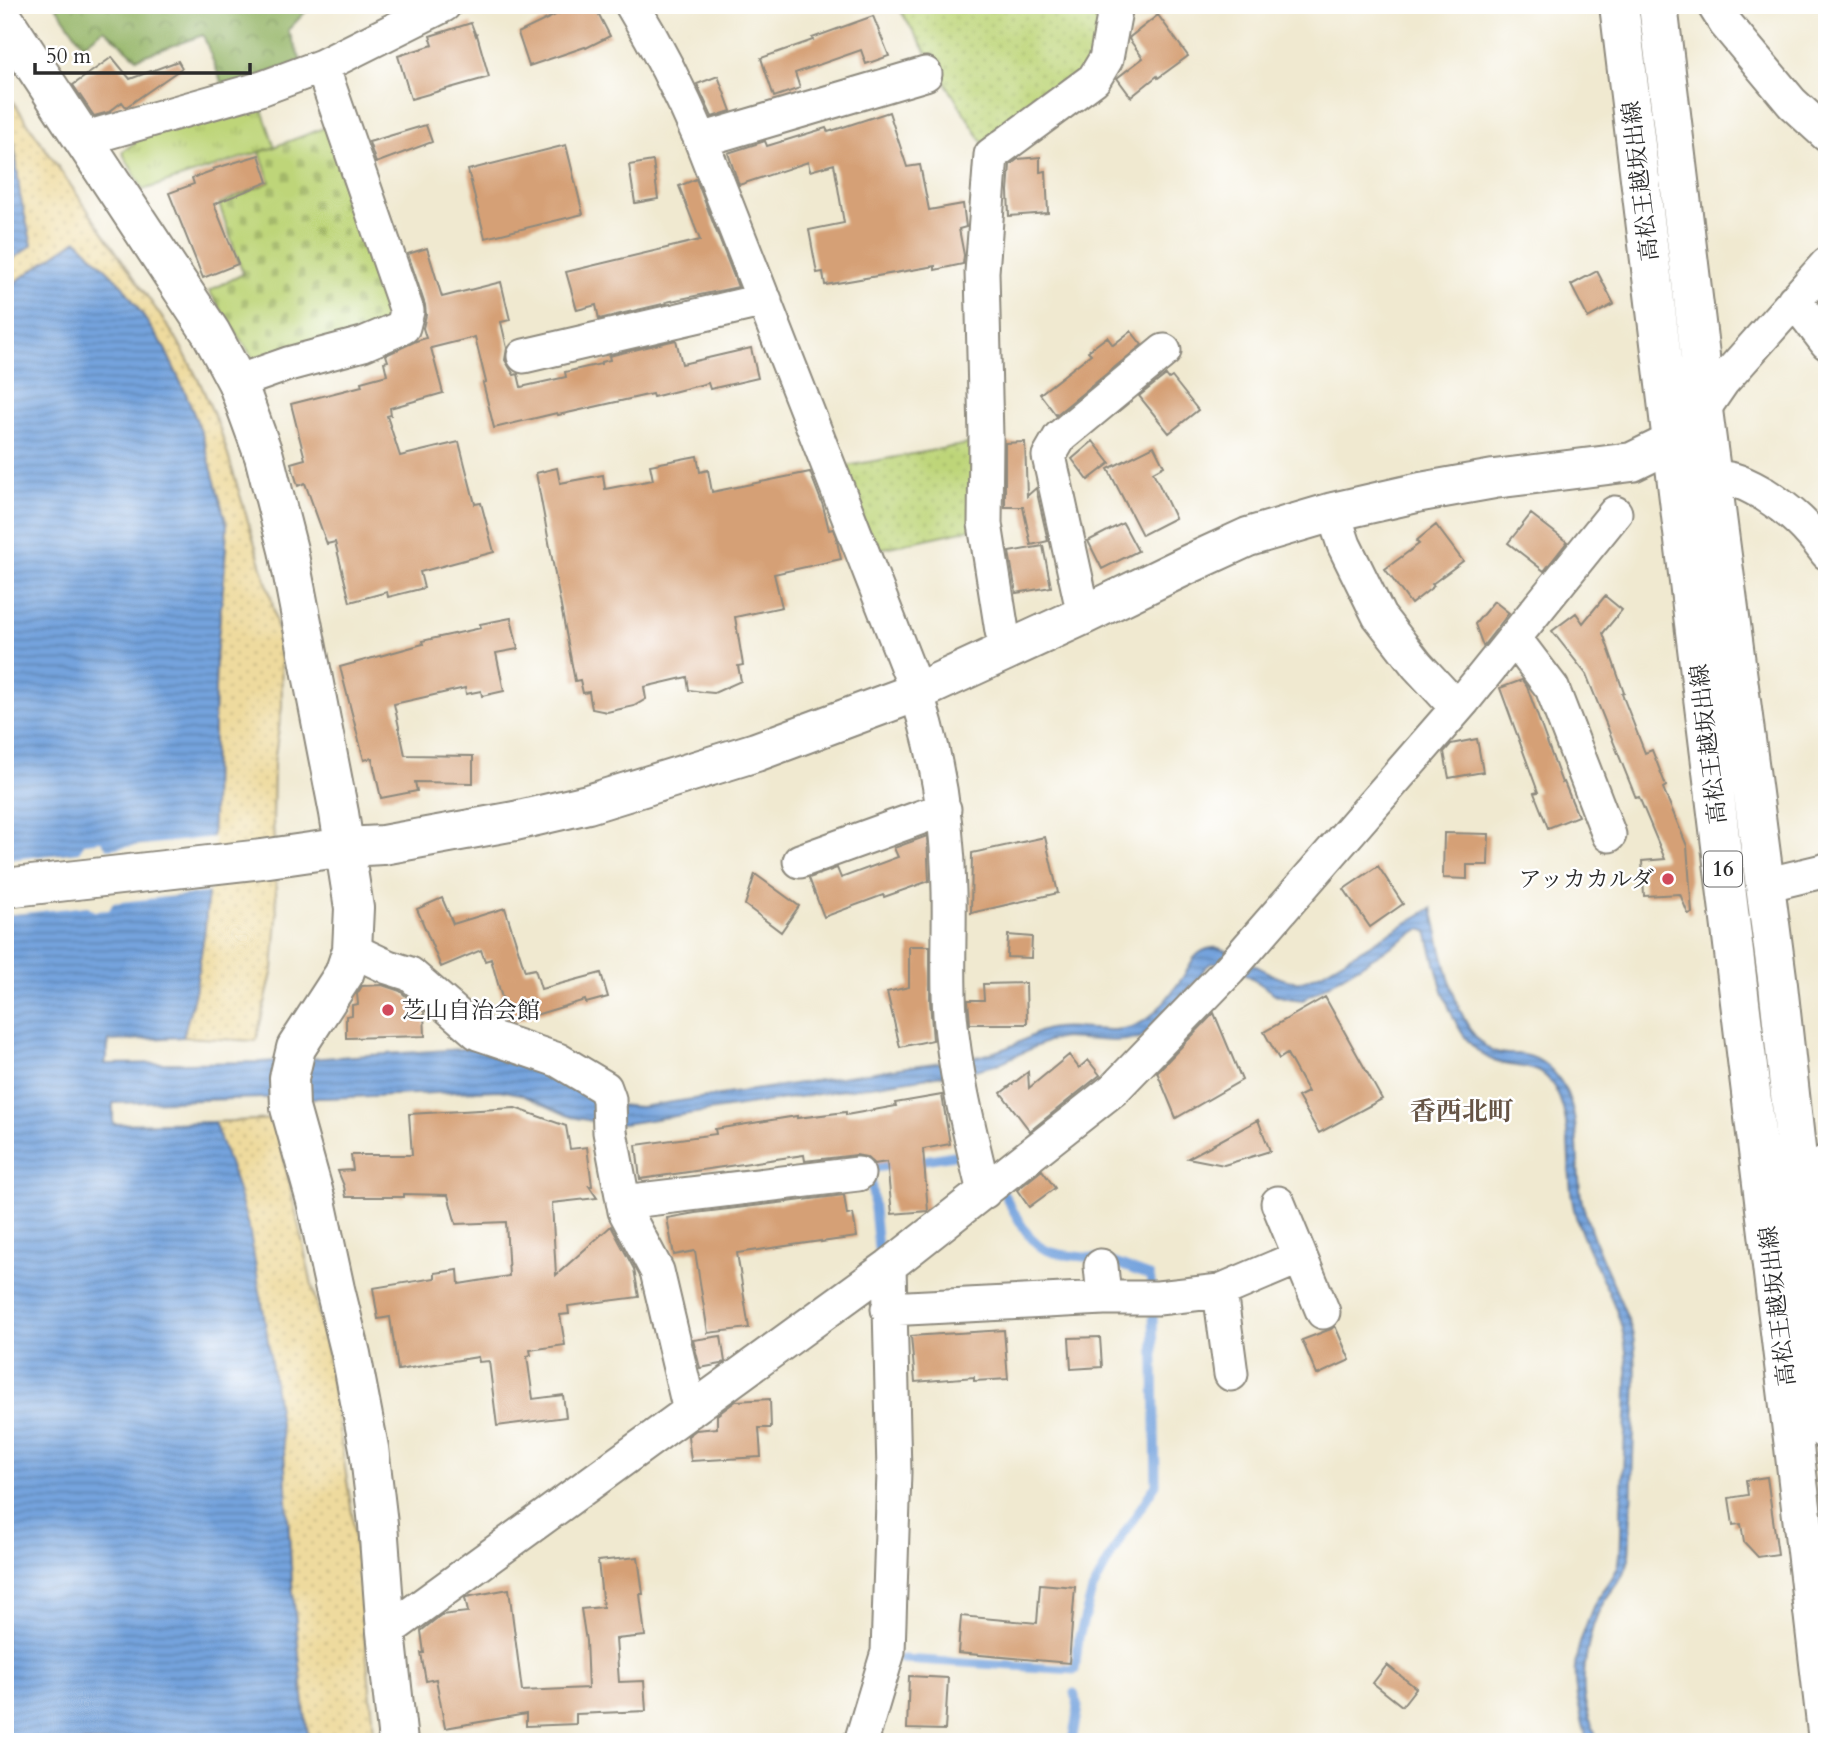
<svg xmlns="http://www.w3.org/2000/svg" width="1832" height="1747" viewBox="0 0 1832 1747" font-family="Cardo,'Noto Serif JP',serif">
  <style>
    .grass { fill: url(#grass-dots); stroke: #748052; stroke-width: 2 }
    .forest { fill: url(#forest-crowns); stroke: #60704a; stroke-width: 2 }
    .sand { fill: url(#sand-dots); stroke: #8c8264; stroke-width: 2 }
    .cemetery { fill: url(#cemetery-stones); stroke: #748052; stroke-width: 2 }
    .park { fill: url(#park-tufts); stroke: #748052; stroke-width: 2 }
    .water { fill: url(#water-rules); stroke: #506784; stroke-width: 2 }
    .pier { fill: #f0e9d0 }
    .lines { fill: none; stroke-linecap: round; stroke-linejoin: round }
    .stream { stroke: #74a3dd; stroke-width: 9 }
    .building { fill: #d5a076 }
    .street-casing { stroke: #8e8a7e; stroke-width: 37 }
    .secondary-casing { stroke: #8e8a7e; stroke-width: 42 }
    .primary-casing { stroke: #8e8a7e; stroke-width: 42 }
    .street { stroke: #fff; stroke-width: 33 }
    .secondary { stroke: #fff; stroke-width: 38 }
    .primary { stroke: #fff; stroke-width: 38 }
    .poi-dot { fill: #d1495b; stroke: #fff; stroke-width: 2.5 }
    .labels { text-anchor: middle; stroke-width: 5; stroke-linejoin: round; paint-order: stroke }
    .shield { fill: #fff; stroke: #6b6b6b; stroke-width: 2 }
    .shield-label { font-size: 21px; font-weight: bold; fill: #2b2b2b }
    .street-label { font-size: 23px; fill: #2b2b2b; stroke: #fff }
    .poi-label { font-size: 23px; fill: #2b2b2b; stroke: #fff; text-anchor: end }
    .quarter-label { font-size: 26px; font-weight: bold; fill: #665445; stroke: #fff }
  </style>
  <defs>
    <pattern id="grass-dots" width="8" height="8" patternUnits="userSpaceOnUse" patternTransform="scale(1.75)"><rect width="8" height="8" fill="#bed579"/><path d="M2 2h.1M6 6h.1" fill="none" stroke="#a3b769" stroke-width="1.8" stroke-linecap="round"/></pattern>
    <pattern id="forest-crowns" width="20" height="18" patternUnits="userSpaceOnUse" patternTransform="scale(1.75)"><rect width="20" height="18" fill="#96b669"/><path d="M2 6a3 3 0 1 1 6 0M12 15a3 3 0 1 1 6 0" fill="none" stroke="#7b9457"/></pattern>
    <pattern id="sand-dots" width="8" height="8" patternUnits="userSpaceOnUse" patternTransform="scale(1.75)"><rect width="8" height="8" fill="#eeda9e"/><path d="M2 2h.1M6 6h.1" fill="none" stroke="#cb8" stroke-width="1.8" stroke-linecap="round"/></pattern>
    <pattern id="cemetery-stones" width="16" height="16" patternUnits="userSpaceOnUse" patternTransform="scale(1.75)"><rect width="16" height="16" fill="#bed579"/><path d="M2 7V4a2 2 0 0 1 4 0v3zM10 15v-3a2 2 0 0 1 4 0v3z" fill="#a3b769"/></pattern>
    <pattern id="park-tufts" width="24" height="20" patternUnits="userSpaceOnUse" patternTransform="scale(1.75)"><rect width="24" height="20" fill="#bed579"/><path d="M3 7l-1-3M5 7V3M7 7l1-3M15 17l-1-3M17 17v-4M19 17l1-3" fill="none" stroke="#a3b769"/></pattern>
    <pattern id="water-rules" width="6" height="5" patternUnits="userSpaceOnUse" patternTransform="scale(1.75)"><rect width="6" height="5" fill="#74a3dd"/><path d="M0 2.5h6" fill="none" stroke="#5f85b3"/></pattern>
  </defs>
  <rect width="100%" height="100%" fill="#fff"/>
  <filter id="ink" filterUnits="userSpaceOnUse"><feTurbulence type="fractalNoise" baseFrequency=".0143" numOctaves="2"/><feDisplacementMap in="SourceGraphic" scale="14" xChannelSelector="R" yChannelSelector="G"/><feConvolveMatrix kernelMatrix="1 2 1 2 8 2 1 2 1" color-interpolation-filters="sRGB"/></filter>
  <filter id="wash" filterUnits="userSpaceOnUse"><feTurbulence type="fractalNoise" baseFrequency=".00686" numOctaves="4" result="noise"/><feDisplacementMap in="SourceGraphic" scale="28" xChannelSelector="R" yChannelSelector="G"/><feGaussianBlur stdDeviation="1.57" result="paint"/><feColorMatrix in="noise" values="0 0 0 0 0 0 0 0 0 0 0 0 0 0 0 0 0 1.4 0 .05"/><feComposite in="paint" operator="in"/></filter>
  <g filter="url(#wash)">
    <rect width="100%" height="100%" fill="#f0e9d0"/>
    <path class="grass" d="M897,5h212l-24,67 -99,76z
      M979,442l-3,86 -101,22 -34,-83z"/>
    <path class="forest" d="M55,5h257l-24,25 13,31 -77,28 -21,-54 -66,23 -33,-29 -21,16z"/>
    <path class="sand" d="M5,90l173,251 23,44 19,44 51,168 10,50 1,60 -8,55 -1,59 4,96 -4,52 -17,72 -73,-4 12,-45 10,-64 8,-108 1,-99 2,-64 8,-79 3,-52 -25,-92 -17,-43 -20,-42 -42,-63 -46,-46 -70,47 -2,-4v-18l27,-20 -12,-50 -6,-53 -9,-19z
      M275,1119l53,238 24,156 21,205 1,24h-65l-5,-36 -12,-124 -8,-131 -70,-329z"/>
    <path class="cemetery" d="M337,123l61,198 -140,45 -49,-75 34,-17 -24,-70 51,-22 -10,-30z"/>
    <path class="park" d="M258,98l17,49 -132,43 -21,-38 29,-21z"/>
    <path class="water" d="M5,124l9,18 6,53 12,50 -27,20z
      M77,240l46,46 42,63 20,43 17,42 25,91 -3,53 -8,79 -2,64 -1,99 -8,108 -10,64 -12,45 -74,4 -4,23 156,-2 218,-14 17,10 54,15 26,17 41,15 23,2 341,-51c10,-3 21,-6 30,-10 15,-6 28,-17 44,-18 31,-3 62,10 89,-7 16,-11 28,-29 39,-44 4,-6 7,-13 11,-19 4,-5 11,-9 18,-10 7,-1 14,2 20,5 19,8 44,28 63,28 9,1 18,-4 26,-8l111,-65c10,40 21,117 56,140 12,8 23,5 36,7 18,3 32,17 40,32 19,36 10,77 18,115 7,28 18,53 30,79 7,18 17,36 21,55 5,31 2,64 1,95 -2,43 -3,86 -5,128 -4,19 -18,30 -27,46 -13,23 -20,65 -18,90 2,17 8,32 15,47l-12,-1c-5,-24 -14,-49 -12,-74 2,-20 11,-42 18,-60 7,-15 20,-26 25,-41 4,-12 3,-45 3,-58 2,-31 3,-61 5,-91 1,-26 3,-53 -2,-79 -9,-49 -44,-89 -52,-139 -6,-37 2,-86 -22,-118 -12,-17 -36,-13 -53,-19 -47,-16 -59,-89 -70,-131l-7,-2 -117,71c-9,-1 -20,-2 -28,-6 -18,-10 -62,-54 -75,-17l-60,62 -26,2 -50,-3 -16,3 -53,24 -20,5 -352,54 -25,-2 -27,-5 -51,-23 -21,-4 -172,8h-65l-149,5v21l101,-2 20,55 16,56 14,81 20,137 8,131 12,124 5,36h-304v-1459l3,4z"/>
    <path class="pier" d="M215,837l-4,55 -98,11 -4,7 -15,1 -6,-5 -83,9v-55l74,-8 6,-9 16,-2 6,8z"/>
    <g class="lines">
      <path class="stream" d="M912,1162l42,-7
        M1003,1192c9,16 24,48 41,57 18,9 41,6 59,11 16,3 31,11 47,16l2,12
        M878,1248l-8,-79 28,-5
        M902,1659l173,11 4,-33 13,-46 26,-48 38,-59 -3,-176
        M1072,1742l6,-35 -4,-14"/>
    </g>
    <g id="blocks">
      <path class="building" d="M576,5h18l16,31 -24,12 -1,-1 -56,19 -11,-33z
        M1158,15l30,41 -30,22 -1,-2 -26,21 -14,-19 26,-20 -14,-19 1,-2z
        M873,16l16,40 -23,8 -5,-14 -66,23 5,15 -26,9 -13,-39 52,-18 -1,-2z
        M471,23l5,13 1,-1 12,42 -78,22 -13,-43 35,-11 -3,-9z
        M112,57l18,22 48,-18 4,7 -56,39 -4,-5 -13,10 -15,4 -21,-31z
        M718,76l13,35 -19,6 -15,-33z
        M889,112l18,55 13,-2 9,45 34,-6 3,23 -7,2 5,26 -1,9 -28,6v-4l-110,19 -2,-13 -6,1 -8,-43 35,-7 -10,-59 -24,7 -2,-9 -69,23 -11,-32 37,-12 2,5 59,-18 2,4z
        M426,125l6,17 -56,21 -7,-21z
        M566,145l17,69 -98,24 -17,-68z
        M259,155l9,27 -54,22 24,60 -35,14 -34,-85 25,-9 -2,-6 22,-8 -1,-1z
        M1040,157v15l6,-1 2,42 -39,3 -1,-25 2,-26 8,-6z
        M653,161l5,38 -23,4 -6,-38z
        M696,179l42,108 -72,15 1,1 -68,16 -3,-14 -19,5 -11,-38 134,-32 -21,-54z
        M427,248l15,49 59,-15 9,38 -9,2 6,26 -2,12 9,15 4,-1 3,13 45,-10 -1,-5 36,-8v-2l9,-2 -1,-4 67,-16 6,24 69,-16 7,30 -48,11 -2,-6 -55,14 -1,-3 -94,21 -1,-2 -63,15 -11,-45 3,-1 -11,-45 -44,11 12,45 -53,15 1,7 -4,1 13,40 59,-14 16,62 6,-1 13,49 -74,20 4,16 -36,9 -1,-5 -37,10 -15,-60 -8,2 -22,-61 -7,3 -7,-23 14,-4 -14,-55 71,-18 -1,-4 26,-7 -3,-13 4,-1 -2,-6 30,-14 10,-3 -3,-10 3,-13 -1,-10 -17,-51z
        M1597,271l17,33 -26,14 -17,-33z
        M1131,331l11,14 -86,70 -16,-21 51,-40 -3,-3 19,-14 6,8z
        M1166,375l3,4 3,-2 26,33 -29,23 -30,-37z
        M1093,441l17,22 -22,17 -16,-21z
        M1025,442l2,54 9,-8 12,53 -17,4 -8,-38h-18v-64z
        M1154,446l10,20 -11,6 22,46 -33,17 -34,-66z
        M697,456l3,16 8,-2 4,22 98,-20 13,34 6,24 4,-1 3,8 5,22 -67,15 8,33 -47,10 8,48 -5,1 3,15 -27,12 -11,-1 -14,-2 -2,-13 -43,10 2,12 -12,7 -27,6 -15,-3 -3,-17 -6,1 -3,-13 -5,1 -39,-208 21,-5 3,15 43,-8 2,14 48,-9 -3,-15z
        M1531,514l36,28 -23,29 -36,-28z
        M1123,523l15,28 -36,18 -14,-28z
        M1436,525l27,36 -31,23 2,2 -23,18 -26,-35 34,-25 -3,-3z
        M1043,546l8,41 -35,6 -7,-41z
        M1605,596l17,14 -19,23 21,60 -2,1 23,59 7,-3 14,36 -3,2 24,58 5,67 -4,1 -8,-20 -36,2 -2,-35 23,-2 -26,-62 -3,1 -50,-124 -34,-43 24,-18 7,10z
        M1494,601l15,12 -26,33 -8,-22z
        M511,618l7,31 -22,4 8,38 -22,5 -1,-5 -15,3 -1,-6 -71,16 11,51 68,1v27l-58,-1 2,9 -36,7 -9,-40 -8,2 -24,-93 83,-23 -1,-3 59,-13 -1,-4z
        M1522,680l5,7 35,96 2,-1 14,34 -30,12 -14,-35 4,-1 -38,-104z
        M1477,739l6,33 -34,6 -5,-26 7,-8z
        M1444,833l45,1 -1,31h-21v14l-24,-1z
        M927,836l2,45 -45,16 -1,-2 -59,22 -15,-39 28,-10 4,10 57,-21 -4,-9z
        M1045,837l13,56 -87,20 1,-60z
        M1378,866l25,38 -33,23 -26,-38z
        M755,874l44,32 -18,26 -36,-27z
        M442,898l11,26 52,-16 20,63 10,-2 6,20 60,-16 7,24 -22,6 -1,-3 -76,23 -18,-64 -6,2 -4,-11 -40,17 -24,-58z
        M1008,935l24,2 -1,21 -24,-1z
        M909,946h21v55l3,39 -33,7 -13,-55 22,-5z
        M1026,983l1,41h-57l-2,-24h16l-1,-16z
        M382,985l18,6 24,21 1,24 -79,2v-22l6,-1v-10l6,-1 -1,-10 5,-8z
        M1325,997l57,102 -63,34 -21,-36 10,-5 -21,-38 -8,5 -15,-27z
        M1214,1013l28,67 -66,38 -19,-46z
        M1069,1055l10,13 9,-8 12,15 -70,56 -29,-38 27,-21 1,16z
        M942,1095l8,49 -27,5 5,62 -36,3 -5,-52 -13,2 -8,-7 -10,-2 -51,6 -1,-6 -164,24 -4,-34 80,-11 -1,-5 82,-13v2l49,-6v3l50,-9 -1,-3z
        M515,1108l51,18 4,23 17,-2 5,39h-3l8,12 -45,5 4,72 55,-49 23,43 5,28 -71,9 1,8 -9,1 5,30 -35,5 1,5 -4,1 6,43 30,-4 3,22 -69,9 -8,-65 -10,1 -1,-5 -80,13 -8,-53 -12,2 -5,-31 62,-10v-5l23,-3 1,14 50,-8 -3,-54 -50,2 -8,-29 -44,-1v3h-58l-2,-11 -6,-15 15,-1 -2,-15h61l-3,-41z
        M1258,1120l12,31 -46,14 -36,-7z
        M1042,1170l13,18 -26,19 -12,-17z
        M844,1195l3,20 6,-1 4,23 -36,5v-1l-84,12 12,75 -41,5 -13,-82 -21,4 -7,-37 28,-5z
        M1335,1326l15,34 -33,15 -15,-35 29,-11z
        M1004,1330l4,49 -34,2v-4l-59,5 -4,-46z
        M721,1336l4,26 -4,2 -21,4 -7,-28z
        M1100,1337l2,30 -31,2 -2,-31z
        M770,1399l1,29h-12l2,29 -70,4 -3,-25 8,-6 21,-2v-13l19,-14z
        M1767,1477l11,77 -20,3 -14,-15 -3,-18 -8,1 -4,-27 19,-3 -2,-15z
        M638,1557l5,37h-3l5,42 -29,3 3,43 25,-1 2,30 -70,3v10l-50,2v-12l-81,14 -9,-49 -10,2 -5,-28h3l-3,-22 20,-16 27,-3 -3,-14 1,-1 43,-8 13,102 66,-3 -2,-47 -5,-32 22,-2 -5,-46z
        M1040,1584l35,3 -6,76 -111,-10 3,-37 76,7z
        M1387,1665l29,23 -14,18 -29,-23z
        M909,1676l39,2 -3,52 -38,-1z"/>
    </g>
  </g>
  <g filter="url(#ink)">
    <use href="#blocks" fill-opacity="0" stroke="#8e8a7e" stroke-width="2"/>
    <g class="lines">
      <g class="street-casing">
        <path id="street" d="M632,5c27,44 49,88 69,135l209,534c25,69 38,144 39,218 1,41 -2,82 1,123 5,60 20,118 34,177
          M1714,5l12,19 66,79 35,32
          M83,139l180,-51 59,-22 122,-61
          M701,140l224,-66
          M1794,300l33,43
          M524,356l241,-56
          M237,382l51,-18 75,-20 40,-17 4,-16 -85,-245
          M1703,410l20,-29 104,-117
          M1686,479c16,-1 32,-3 48,1 11,3 21,9 30,14 28,18 43,32 63,59
          M1333,512l11,33 35,71 38,49 39,42
          M1084,615l-35,-159 11,-19 104,-86
          M1514,638l38,50 57,147
          M1010,649l-8,-18 -17,-107 1,-87 -4,-165 9,-117 103,-76 12,-20 10,-54
          M800,861l144,-52
          M1765,885l62,-15
          M352,950l36,17 22,7 68,59 80,27 47,28 4,11 1,33 15,79 32,60 33,140
          M1799,1181l28,-20
          M623,1202l235,-28
          M1278,1203l45,109
          M1101,1266l3,32
          M1220,1291l11,83
          M888,1309l216,-11h54l62,-7 80,-34
          M386,1632l503,-366 225,-177 115,-119 235,-270 151,-187
          M861,1742l27,-90 6,-180 -5,-206"/>
      </g>
      <g class="secondary-casing">
        <path id="secondary" d="M5,21l206,312 26,49 27,74 24,94 51,263 15,95 -2,42 -8,24 -48,74 -7,30 1,30 26,93 19,88 16,65 18,94 9,76 8,108 12,110
          M5,888l257,-29 83,-12 38,-2 132,-24 73,-17 168,-52 161,-60 167,-77 101,-49 63,-29 85,-25 88,-20 73,-13 138,-17 39,-19 24,-24"/>
      </g>
      <g class="primary-casing">
        <path id="primary" d="M1619,5l175,1442 33,285
          M1658,5l42,351 3,54 75,575 49,446"/>
      </g>
      <use href="#street" class="street"/>
      <use href="#secondary" class="secondary"/>
      <use href="#primary" class="primary"/>
    </g>
  </g>
  <g class="poi-dot">
    <circle cx="1668" cy="879" r="7"/>
    <circle cx="388" cy="1010" r="7"/>
  </g>
  <g class="labels">
    <rect class="shield" x="1704" y="851.5" width="38" height="35" rx="5"/>
    <g class="shield-label">
      <text x="1723" y="876">16</text>
    </g>
    <g class="street-label">
      <text transform="translate(1640 181) rotate(-97)" y="8">高松王越坂出線</text>
      <text transform="translate(1708 744) rotate(-97)" y="8">高松王越坂出線</text>
      <text transform="translate(1777 1306) rotate(-97)" y="8">高松王越坂出線</text>
    </g>
    <g class="poi-label">
      <text x="1654" y="887">アッカカルダ</text>
      <text x="402" y="1018" text-anchor="start">芝山自治会館</text>
    </g>
    <g class="quarter-label">
      <text x="1462" y="1120">香西北町</text>
    </g>
  </g>
  <rect width="1832" height="1747" fill="none" stroke="#fff" stroke-width="28"/>
  <path d="M35 63v10h215v-10" fill="none" stroke="#2b2b2b" stroke-width="3.5"/>
  <text x="46" y="63" font-size="21" fill="#2b2b2b" stroke="#ffffff" stroke-width="5" paint-order="stroke">50 m</text>
</svg>
